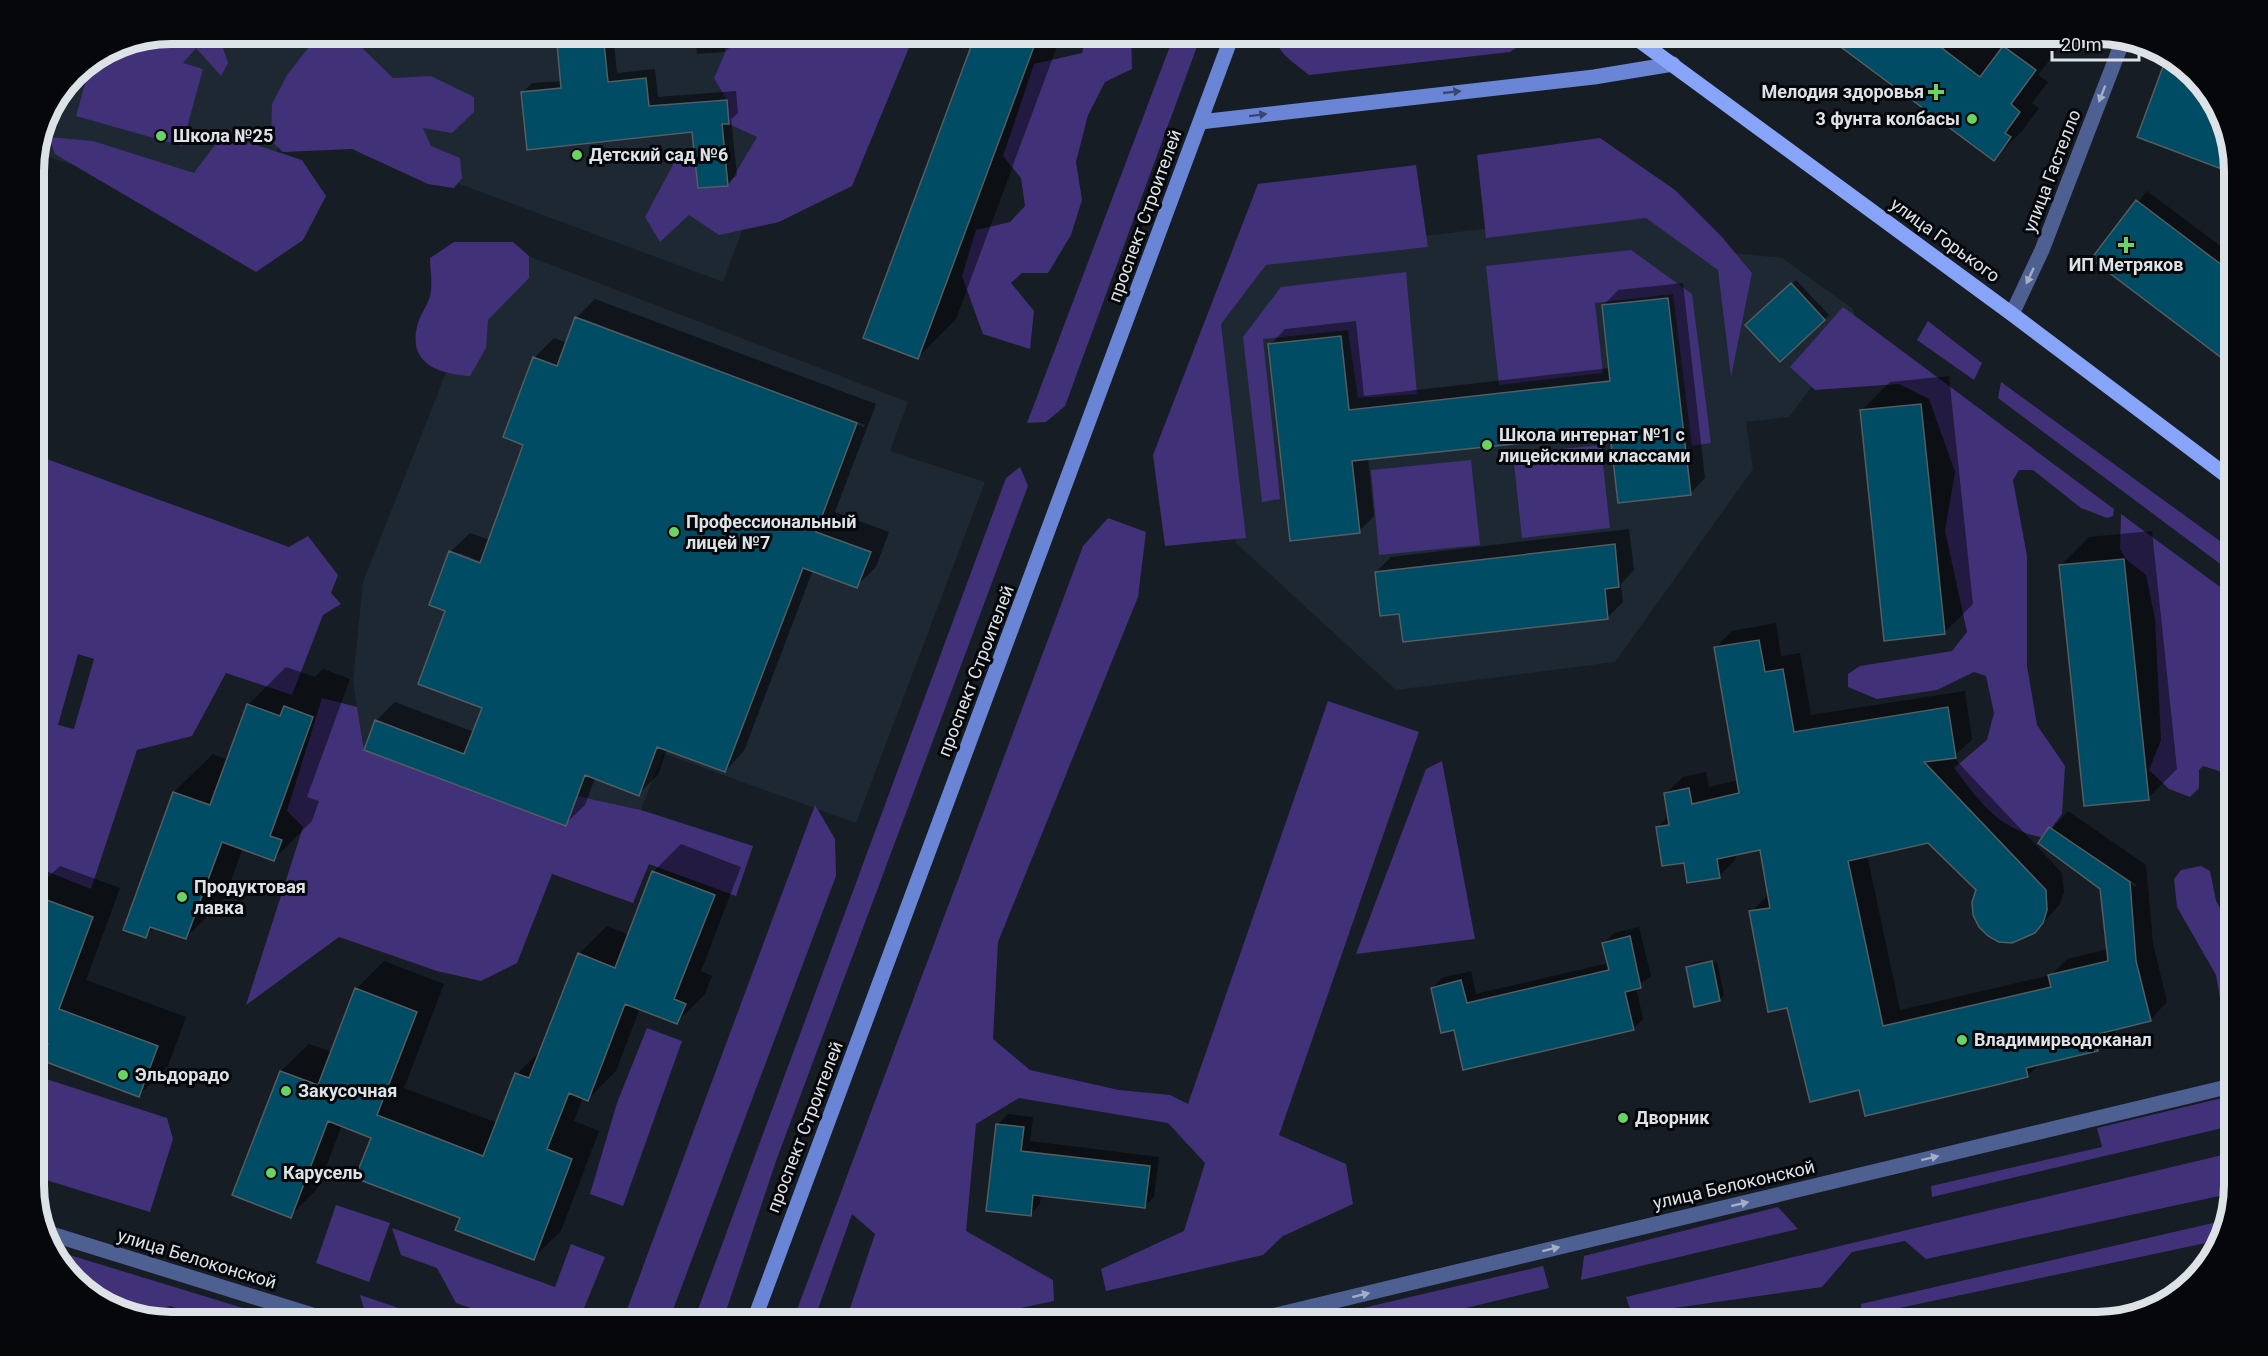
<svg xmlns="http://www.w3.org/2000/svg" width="2268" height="1356" viewBox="0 0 2268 1356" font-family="Roboto,sans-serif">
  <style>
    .built { fill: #1d2833 }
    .green { fill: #413179; fill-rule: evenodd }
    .shadow { fill: #0007; fill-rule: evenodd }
    .building { fill: #004c64; stroke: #535d62; stroke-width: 1.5 }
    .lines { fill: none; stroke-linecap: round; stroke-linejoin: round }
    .minor { stroke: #4e5f92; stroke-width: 15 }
    .secondary { stroke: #6a85d6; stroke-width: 15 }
    .primary { stroke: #87a4f8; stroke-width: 15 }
    .oneway { fill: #384670 }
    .oneway2 { fill: #a4aec4 }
    .poi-dot { fill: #69d464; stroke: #05070a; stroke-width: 2 }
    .labels { text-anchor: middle; stroke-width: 6; stroke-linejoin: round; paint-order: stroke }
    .poi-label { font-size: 18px; font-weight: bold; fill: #dde2e6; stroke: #05070a; text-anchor: start }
    .street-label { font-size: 18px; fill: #dde2e6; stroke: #05070a }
    .rim { fill: none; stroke: #dde2e6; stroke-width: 8 }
  </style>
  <rect width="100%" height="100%" fill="#171d24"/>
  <path class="built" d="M170,33h645l-92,249 -435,-162 -36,102 -216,-69 11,-43 26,-37 45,-30z
    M1654,209l69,43 59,6 71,51 4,17 -68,91 -43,5 7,47 -138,193 -219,28 -160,-147 -27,-219 50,-69z
    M497,244l411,158 -18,49 95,31 -129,341 -193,-70 -22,57 -64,-14 -11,30 -202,-76 -11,-68 10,-100z"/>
  <path class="green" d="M170,33l13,7 16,-7h19l10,30 -7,13 -25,-28 -13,15 20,6 -21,77 -106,-30 15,-54 27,-19z
    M320,33h45l-2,16 30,29 38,-2 43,21v15l-22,21 -29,-5 8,18 29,12 2,20 -8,10 -26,-4 -76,-35 -69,3 -12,-11 1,-37 15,-29z
    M723,33h192l-63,153 -73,36 -60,13 -30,-20 -29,27 -15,-25 29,-54 22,3 2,22 30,-2 29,-49 -28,-13 -2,-24 -13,-22 11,-25z
    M1087,33h44l1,36 -27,13 -17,33 -12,47 6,38 -11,35 -23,38h-26l-11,10 23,28 -4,38 -47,-15 -21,-58 14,-46 34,-8 15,-16 -4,-28 -18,-22 31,-92 48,-11z
    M1175,33h27l-137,373 -19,16 -19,1z
    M1274,33h253l-2,9 -15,10 -201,23c-13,-11 -34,-23 -35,-42z
    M74,73l-25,64 44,4 101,32 29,-39 79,26 24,36 -23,44 -47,32 -201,-118 -6,-17 -8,-3 6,-24z
    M1600,138l75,52 47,47 30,36 -21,104 -13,-107 -72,-52 -160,20 -9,-83z
    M1416,165l12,82 -162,18 -45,59 25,214 -81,8 -12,-91 105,-271z
    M454,242h59l16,14v22l-41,42 -2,28 -16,28c-29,-2 -62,-11 -53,-49 2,-11 10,-20 13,-31 3,-11 0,-26 0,-38z
    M1631,250l61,44 19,149 -19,3 -19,-152 -78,9 8,70 -104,12 -13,-119z
    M1406,272l11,122 -59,4 -10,-68 -85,9 17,160 -18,3 -19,-165 38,-50z
    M1843,307l271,202 -1,7 -6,2 -26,-10 -48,-38h-14l-6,10 14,76v110l10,59 28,41 -3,48 -18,24c-48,-10 -61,-33 -90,-70l33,-28 7,-27 -8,-37 -12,-4 -37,18 -60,9 -29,-12v-13l12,-8 92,-15 15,-19 -22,-101 10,-59 -26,-73 -30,-15 -84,6 -25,-23z
    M1928,321l54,42 -8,17 -57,-40z
    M2001,382l234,170v23l-237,-177z
    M1601,445l9,83 -88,10 -9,-84z
    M33,454l256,93 19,-11 30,39 -7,18 10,11 -18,11 -31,80 -66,-22 -34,63 -55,14 -46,139 -58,-23zM78,654l16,5 -20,70 -16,-4z
    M1471,460l9,85 -101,10 -8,-85z
    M1020,467l8,19 -252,675 -54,162h-29l313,-845z
    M2121,514l114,84v58l-4,20 4,39v61l-32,-10 -4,4v18l-9,9 -21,-8 -20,-19 12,-30 -6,-121 -9,-44 -19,-15 -7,-11z
    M1108,518l38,14 -8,65 -140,345 -5,97 37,31 89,20 51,5 18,9 140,-403 91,31 -140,403 67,29 7,40 -70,32 -20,19 -157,36 -5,-22 83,-38 21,-68 -37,-40 -149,-25 -43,26 -10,107 87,49 1,21 -106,22h-103l30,-89 -23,-20 -39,109h-21l291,-777z
    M322,698l35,9 7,43 201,76 12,-30 64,14 112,36 -17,50 -87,-32 -16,39 -81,-29 -35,89 -36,18 -44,-10 -98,-34 -93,68 57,-178 -16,-16z
    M1442,761l33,178 -119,15 70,-185z
    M815,805l20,34 1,37 -168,447h-46z
    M2201,866l9,5 6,30 19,32v94l-5,1 -6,-6 -8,-47 -39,-68 -3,-28 7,-9z
    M647,1028l35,13 -59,165 -33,-12 27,-91z
    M40,1077l127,41 6,21 -23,73 -117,-36v-96z
    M2235,1095v30l-303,72 -1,-11 171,-39 -5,-19z
    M2235,1152l-2,41 -307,66 -21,-18 -53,11 -30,35 -190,27 -6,-17z
    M336,1205l54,18 -21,59 -53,-19z
    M1778,1207l20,22 -217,51 3,-24z
    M2226,1220l-6,20 -349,74 1,9h-10l-1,-19z
    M392,1228l163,59 16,-43 34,13 -27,66h-64l-58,-20 -19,-35 -36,-13z
    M50,1249l209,64 -4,10h-31l-54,-17 -32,8 -37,-10 -49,-49z
    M1543,1266l6,22 -145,35h-73l2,-8z
    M360,1295l83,28h-68l-8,-3z
    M1851,1308l1,15h-134z"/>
  <path class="shadow" d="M386,33h33v1l-5,5 -28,3z
    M507,33h106l4,40 38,-4 3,28 78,-6 2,22 -7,6 6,56 -10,9 -33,-54 -172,-37 10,-10 30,-2 -5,-45 -49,5z
    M695,33h38l1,10 -9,9 -28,2z
    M977,33h85l-106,286 -38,38z
    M1825,33h163l18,13 13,-13h34l11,8 -26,34 10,7 -16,21 7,5 -17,23 -29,28z
    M2169,54l47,47 19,61v38l-13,-5 9,-24 -92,-35z
    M2147,191l88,66v109l-142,-107z
    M1796,280l33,35 -49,45 -33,-35z
    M1683,283l22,195 -15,16 -78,-62 -244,26 6,58 -15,15 -89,-186 15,-16 71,-8 8,75 246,-28 -7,-62 15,-16z
    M595,299l281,105 -41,108 54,20 -13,35 -20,19 -43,-16 -69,181 -19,20 -58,-22 -9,26 -20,19 -43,-16 -10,27 -20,19 -189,-103 19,-19 79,30 10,-25 -37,-97 3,-58 20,-19 20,7 35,-95 9,-87 20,-20 13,5 9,-25zM584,319l281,106 -1,2 -280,-105zM459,553l29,11 -1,3 -28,-10z
    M1949,376l24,228 -29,29 -83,-222 29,-29z
    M1629,529l5,41 -13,14 2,18 -15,15 -207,-5 -25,-40 15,-15z
    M2152,531l25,238 -29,29 -88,-232 29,-29z
    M1776,623l5,33 19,-3 11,62 154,-24 7,49 -19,17 109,116 2,19 -4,12 -25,28 -57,-43 -49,-47 -62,13 33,155 151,-35 16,-16 41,-10 -7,-61 -61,-45 28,-32 78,54 7,78 14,59 -17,18 -36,8 1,5 -17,17 -58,13 -13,13 -167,13 -72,-83 -37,-94 17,-17 -7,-46 -26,5 1,5 -17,17 -34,-15 -27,-34 11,-11 -4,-22 18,-17 23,-5 3,15 30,-7 -24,-132 17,-17zM2116,871l21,14 -2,2 -19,-13z
    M286,667l29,10 8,-8 27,10 -43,118 12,4 -7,20 -38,38 -31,-11 -19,51 -38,39 -31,-11 -9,9 -21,-7 49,-137 39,-38 15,6 20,-55z
    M681,844l60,23 -40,104 11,5 -7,18 -28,28 -37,-14 -24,63 -28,28 -5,-2 -9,24 25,10 -38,100 -28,27 -71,-41 -89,-80 -31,-12 -24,63 -28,28 -56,-22 47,-123 28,-27 23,8 24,-63 28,-28 60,23 -40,104 94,35 19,-49 26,-26 36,-94 28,-28 22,9 24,-63z
    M60,866l60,22 -34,92 100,37 -18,49 -29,29 -90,-52 -16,-6v-145z
    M1639,927l12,49 -15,11 7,32 -10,10 -178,-1 -23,-40 10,-10 29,-7 5,23 133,-31 -5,-20 10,-10z
    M1716,958l-25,6v3l26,-5 7,33 -5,5 -32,-33 5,-4z
    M1008,1114l25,3 -3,24 129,16 -5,40 -10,10 -103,-13 -1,10 -10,10 -32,-90z
    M201,1316l1,7h-29z"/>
  <path class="building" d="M556,33h47l5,49 38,-4 3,28 78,-6 2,24h-7l6,62 -30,2 -6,-56 -165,18 -6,-58 40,-4z
    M976,33h63l-121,326 -55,-21z
    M1822,33h100l58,44 23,-31 33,24 -25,34 9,8 -15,21 6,4 -17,24z
    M2168,53l48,48 19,61v12l-98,-37z
    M2136,200l99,75v93l-144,-109z
    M1791,283l34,37 -45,42 -35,-37z
    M1668,298l23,197 -73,8 -8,-69 -258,27 8,72 -70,8 -22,-197 73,-8 8,74 261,-29 -8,-76z
    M575,317l282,106 -41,109 55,20 -14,36 -54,-20 -78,204 -68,-25 -18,49 -54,-21 -19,51 -202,-76 11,-30 89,34 18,-46 -64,-24 27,-73 -16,-6 20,-54 31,12 43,-118 -20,-8 30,-80 24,9z
    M1921,404l24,230 -61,7 -24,-231z
    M1615,544l4,43 -14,2 3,30 -205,23 -4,-28 -19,2 -5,-44z
    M2124,559l25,241 -65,6 -25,-241z
    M1759,640l6,32 18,-3 11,63 154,-25 8,51 -32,4 122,128 1,20 -4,13 -8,10 -23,10 -13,-1 -11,-6 -9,-9 -6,-12 -1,-13 4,-12 -48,-47 -80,18 35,165 168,-39 -3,-12 60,-14 -8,-72 -62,-46 11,-16 81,55 6,79 15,60 -57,14 4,16 -72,17 2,9 -32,8 -131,31 -6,-26 -49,12 -23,-94 -19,4 -19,-101 21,-3 -10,-58 -43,9 3,19 -33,5 -3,-20 -22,3 -6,-39 13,-2 -5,-32 25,-5 3,16 47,-11 -25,-146z
    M247,704l33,12 4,-10 29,11 -43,119 12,4 -8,21 -52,-19 -36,97 -36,-12 -4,11 -23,-8 50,-138 37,13z
    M652,871l63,24 -41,104 12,5 -9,20 -52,-20 -37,97 -19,-8 -22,56 25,10 -38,101 -79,-30 5,-12 -105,-40 16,-40 -43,-17 -37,97 -59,-23 48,-124 38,14 37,-97 62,24 -40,103 106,41 32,-83 14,5 49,-125 37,15z
    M33,895l60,22 -34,92 99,37 -19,51 -98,-37 7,-16 -15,-6z
    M1630,936l11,52 -16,4 9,38 -171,40 -9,-40 -13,3 -10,-45 30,-8 6,23 142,-33 -7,-27z
    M1712,961l8,40 -26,6 -8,-40z
    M996,1124l28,3 -3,24 129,15 -5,42 -112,-13 -2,21 -45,-5z"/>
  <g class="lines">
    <path class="minor" d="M2012,314l30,-64 81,-210
      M45,1232l293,91
      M1243,1323l992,-238"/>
    <path class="secondary" d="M1200,122l394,-45 79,-13
      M753,1323l480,-1290"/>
    <path class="primary" d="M1629,33l383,281 223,168"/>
  </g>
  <defs><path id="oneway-solid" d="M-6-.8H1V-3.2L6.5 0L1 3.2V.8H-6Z" transform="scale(1.5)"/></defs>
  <g class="oneway">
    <use href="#oneway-solid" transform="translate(1452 92) rotate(-6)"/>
    <use href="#oneway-solid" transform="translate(1258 115) rotate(-7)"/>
  </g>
  <g class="oneway2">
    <use href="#oneway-solid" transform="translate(2102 94) rotate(111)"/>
    <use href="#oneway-solid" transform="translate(2030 276) rotate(115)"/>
    <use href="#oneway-solid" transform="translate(1930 1158) rotate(-14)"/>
    <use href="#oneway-solid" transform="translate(1740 1204) rotate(-13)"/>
    <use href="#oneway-solid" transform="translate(1551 1249) rotate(-14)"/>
    <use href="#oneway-solid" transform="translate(1361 1295) rotate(-14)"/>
  </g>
  <g class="poi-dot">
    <path d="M1933 83h6v6h6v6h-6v6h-6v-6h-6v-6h6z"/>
    <circle cx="1972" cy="119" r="6"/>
    <circle cx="161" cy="136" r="6"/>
    <circle cx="577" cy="155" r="6"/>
    <path d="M2123 236h6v6h6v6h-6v6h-6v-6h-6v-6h6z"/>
    <circle cx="1487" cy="445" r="6"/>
    <circle cx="674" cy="532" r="6"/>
    <circle cx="182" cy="897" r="6"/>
    <circle cx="1962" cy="1040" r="6"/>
    <circle cx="123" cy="1075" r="6"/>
    <circle cx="286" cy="1091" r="6"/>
    <circle cx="1623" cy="1118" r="6"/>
    <circle cx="271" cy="1173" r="6"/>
  </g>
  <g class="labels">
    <g class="poi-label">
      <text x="1924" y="98" text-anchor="end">Мелодия здоровья</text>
      <text x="1960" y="125" text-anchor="end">3 фунта колбасы</text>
      <text x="173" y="142">Школа №25</text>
      <text x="589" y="161">Детский сад №6</text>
      <text x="2126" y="271" text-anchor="middle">ИП Метряков</text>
      <text x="1499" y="441">Школа интернат №1 с<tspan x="1499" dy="21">лицейскими классами</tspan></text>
      <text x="686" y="528">Профессиональный<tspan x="686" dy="21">лицей №7</tspan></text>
      <text x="194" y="893">Продуктовая<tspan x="194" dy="21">лавка</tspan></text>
      <text x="1974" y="1046">Владимирводоканал</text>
      <text x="135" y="1081">Эльдорадо</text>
      <text x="298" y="1097">Закусочная</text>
      <text x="1635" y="1124">Дворник</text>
      <text x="283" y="1179">Карусель</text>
    </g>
    <g class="street-label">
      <text transform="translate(2052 171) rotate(-69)" y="6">улица Гастелло</text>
      <text transform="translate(1145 216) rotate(-70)" y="6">проспект Строителей</text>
      <text transform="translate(1945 240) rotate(36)" y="6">улица Горького</text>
      <text transform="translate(976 671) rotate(-69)" y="6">проспект Строителей</text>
      <text transform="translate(805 1127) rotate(-69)" y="6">проспект Строителей</text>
      <text transform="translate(1734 1185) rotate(-13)" y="6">улица Белоконской</text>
      <text transform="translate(197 1259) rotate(17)" y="6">улица Белоконской</text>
    </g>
  </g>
  <path d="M0 0H2268V1356H0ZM171 44H2097A127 127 0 0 1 2224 171V1185A127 127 0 0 1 2097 1312H171A127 127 0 0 1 44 1185V171A127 127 0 0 1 171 44Z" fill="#05070a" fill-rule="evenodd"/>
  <path class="rim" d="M171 44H2097A127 127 0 0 1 2224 171V1185A127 127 0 0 1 2097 1312H171A127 127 0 0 1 44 1185V171A127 127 0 0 1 171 44Z"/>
  <path d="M2052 51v9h87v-9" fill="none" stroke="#dde2e6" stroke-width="3"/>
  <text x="2061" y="51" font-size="18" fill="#dde2e6" stroke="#05070a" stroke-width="4.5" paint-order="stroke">20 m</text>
</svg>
